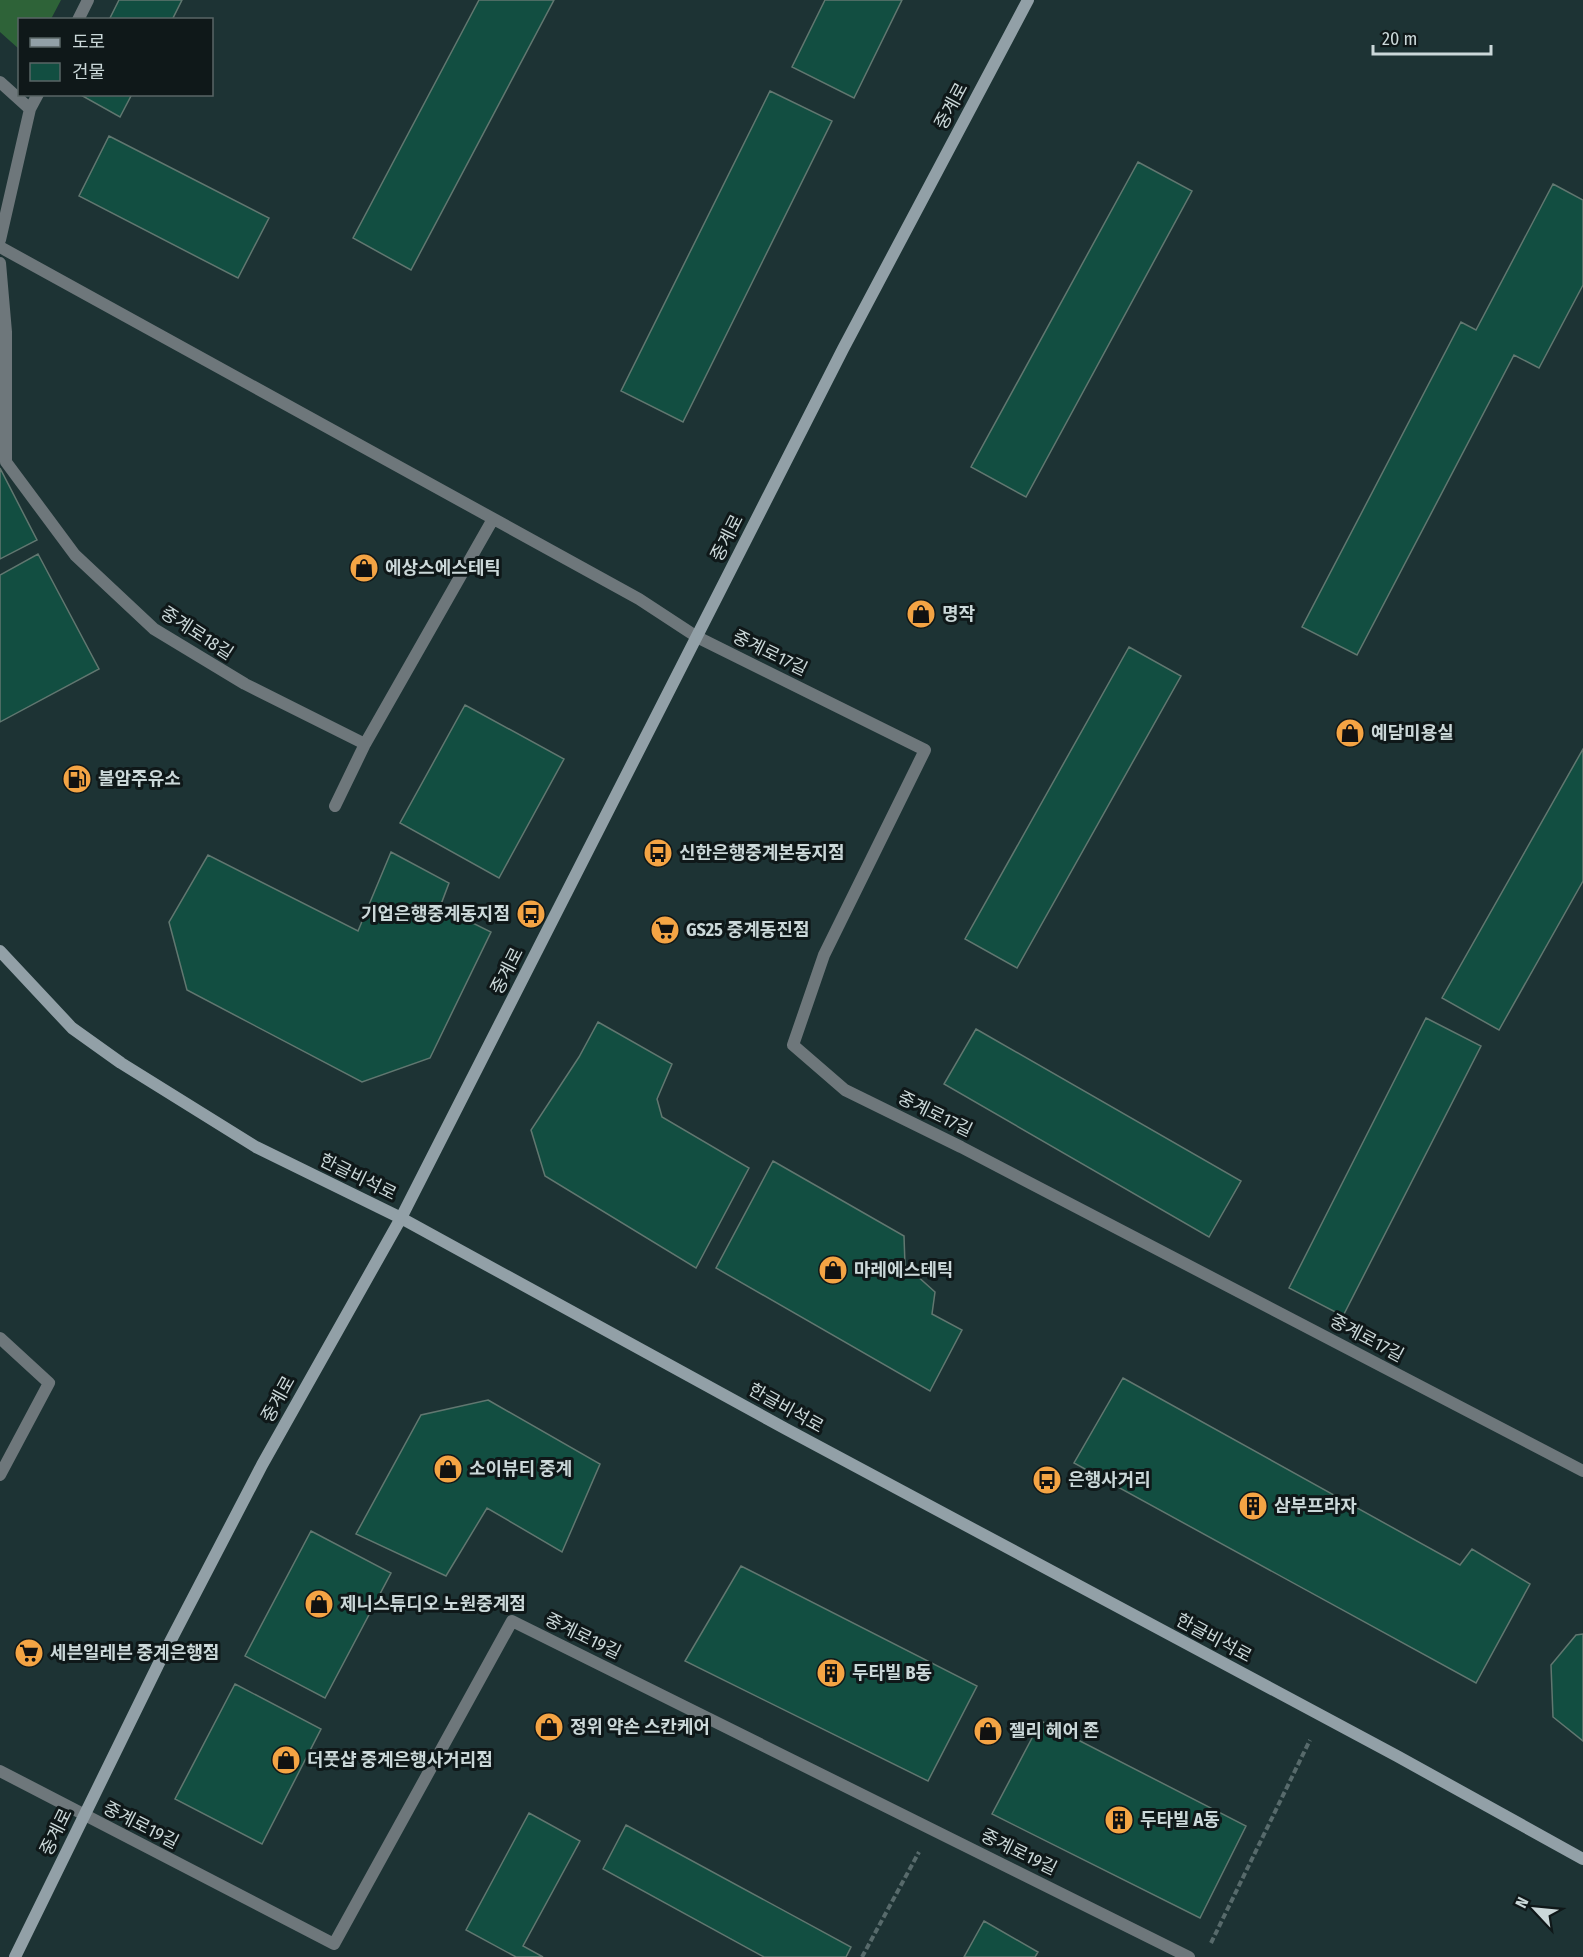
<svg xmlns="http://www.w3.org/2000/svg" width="1583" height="1957" viewBox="0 0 1583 1957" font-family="'Fira Sans Condensed','Noto Sans KR',sans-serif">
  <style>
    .green { fill: #2e6338 }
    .building { fill: #124e41; stroke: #617770; stroke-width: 1.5 }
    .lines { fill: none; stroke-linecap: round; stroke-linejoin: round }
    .path { stroke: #576a6b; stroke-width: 4; stroke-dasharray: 6 3; stroke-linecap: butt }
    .street { stroke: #6e777b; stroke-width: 12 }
    .secondary { stroke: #92a0a7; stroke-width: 12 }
    .labels { text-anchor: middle; stroke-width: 6; stroke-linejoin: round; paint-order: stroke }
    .street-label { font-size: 18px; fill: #cbd8d9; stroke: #0f1819 }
    .poi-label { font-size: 18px; font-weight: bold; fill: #cbd8d9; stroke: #0f1819; text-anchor: start }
  </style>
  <rect width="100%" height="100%" fill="#1d3334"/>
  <path class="green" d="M0,0h61l-10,19 -31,1 -1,29 -19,-17z"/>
  <path class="building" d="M119,0h63l-10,20h-63z
    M479,0h75l-143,270 -58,-32z
    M825,0h77l-48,98 -62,-31z
    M770,91l62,30 -149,301 -62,-31z
    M79,94h53l-12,23z
    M109,136l160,82 -31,60 -159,-82z
    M1138,162l54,29 -166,306 -55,-30z
    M1553,184l30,16v85l-44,83 -25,-13 -157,300 -55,-28 159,-305 15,8z
    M0,468l37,72 -37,19z
    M38,554l61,115 -99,53v-147z
    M1129,647l52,29 -164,292 -52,-29z
    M465,705l99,54 -65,119 -99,-55z
    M1583,749v132l-84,149 -57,-32z
    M391,852l58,31 -9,24 51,25 -61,126 -68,24 -175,-92 -18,-68 39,-67 150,76z
    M1426,1018l55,28 -138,270 -54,-28z
    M598,1022l74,42 -15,35 5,18 87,51 -53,100 -151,-92 -14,-46 48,-73z
    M976,1029l265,152 -32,56 -265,-153z
    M773,1161l131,75 1,29 30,27 -3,22 30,16 -32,61 -214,-123z
    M1123,1378l337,187 12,-16 58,35 -54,99 -402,-220z
    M488,1400l112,64 -38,88 -75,-44 -41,68 -90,-42 65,-119z
    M311,1531l80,42 -66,125 -80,-42z
    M741,1566l236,120 -49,95 -243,-120z
    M1583,1634v107l-30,-24 -2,-52 25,-30z
    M235,1684l86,45 -59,115 -87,-45z
    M1041,1721l205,105 -46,92 -208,-104z
    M529,1813l51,28 -57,105 20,11h-27l-50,-27z
    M626,1825l225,122 -5,10h-82l-161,-88z
    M984,1921l54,31 -3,5h-71z"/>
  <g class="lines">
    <path class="path" d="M1211,1943l99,-203
      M862,1957l57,-105"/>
    <path class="street" d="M78,20l10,-20
      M0,82l30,27 -30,131
      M30,109l8,-15
      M0,247l639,352 58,38 228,113 -101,205 -31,90 52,45 116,57 622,324
      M0,263l6,69v130l69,93 79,74 91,55 120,60 128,-225
      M335,806l30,-62
      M0,1338l49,45 -49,92
      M0,1771l334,173 178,-323 677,336"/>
    <path class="secondary" d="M0,951l72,77 49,35 135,84 145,71 385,211 611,327 186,103
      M15,1957l143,-292 104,-200 139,-247 442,-869 185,-349"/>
  </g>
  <defs>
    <g id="shop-disc" transform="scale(1.5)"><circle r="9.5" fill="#f4a444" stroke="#0f1819"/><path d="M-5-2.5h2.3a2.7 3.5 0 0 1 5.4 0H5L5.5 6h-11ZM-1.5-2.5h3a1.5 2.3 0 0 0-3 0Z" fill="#111"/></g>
    <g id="fuel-disc" transform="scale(1.5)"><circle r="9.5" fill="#f4a444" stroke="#0f1819"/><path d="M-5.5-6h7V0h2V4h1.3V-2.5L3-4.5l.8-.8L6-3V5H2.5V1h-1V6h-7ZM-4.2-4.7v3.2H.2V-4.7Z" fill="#111"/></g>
    <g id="bus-disc" transform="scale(1.5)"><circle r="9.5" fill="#f4a444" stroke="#0f1819"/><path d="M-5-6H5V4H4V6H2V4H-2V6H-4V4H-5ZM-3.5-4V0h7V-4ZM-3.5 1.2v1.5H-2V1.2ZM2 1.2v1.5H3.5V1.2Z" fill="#111"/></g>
    <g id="supermarket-disc" transform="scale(1.5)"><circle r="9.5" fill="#f4a444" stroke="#0f1819"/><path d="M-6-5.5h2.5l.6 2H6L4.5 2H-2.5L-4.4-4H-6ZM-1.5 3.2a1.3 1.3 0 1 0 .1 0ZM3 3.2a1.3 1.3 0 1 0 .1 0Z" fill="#111"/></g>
    <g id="building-disc" transform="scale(1.5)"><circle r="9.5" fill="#f4a444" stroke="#0f1819"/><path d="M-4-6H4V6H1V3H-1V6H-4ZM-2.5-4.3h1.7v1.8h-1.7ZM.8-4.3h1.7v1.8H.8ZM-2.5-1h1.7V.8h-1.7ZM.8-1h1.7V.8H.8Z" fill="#111"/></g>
  </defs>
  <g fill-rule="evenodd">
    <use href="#shop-disc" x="364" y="568"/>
    <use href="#shop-disc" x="921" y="614"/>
    <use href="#shop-disc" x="1350" y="733"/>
    <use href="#fuel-disc" x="77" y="779"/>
    <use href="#bus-disc" x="658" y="853"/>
    <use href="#bus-disc" x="531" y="914"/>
    <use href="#supermarket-disc" x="665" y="930"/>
    <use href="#shop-disc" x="833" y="1270"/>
    <use href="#shop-disc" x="448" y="1469"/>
    <use href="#bus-disc" x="1047" y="1480"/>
    <use href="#building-disc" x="1253" y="1506"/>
    <use href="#shop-disc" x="319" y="1604"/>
    <use href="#supermarket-disc" x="29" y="1653"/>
    <use href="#building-disc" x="831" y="1673"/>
    <use href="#shop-disc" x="549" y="1727"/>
    <use href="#shop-disc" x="988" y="1731"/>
    <use href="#shop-disc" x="286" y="1760"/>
    <use href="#building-disc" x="1119" y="1820"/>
  </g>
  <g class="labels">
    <g class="street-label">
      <text transform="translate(951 106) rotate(-62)" y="6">중계로</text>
      <text transform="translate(727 538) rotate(-63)" y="6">중계로</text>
      <text transform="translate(197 633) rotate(33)" y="6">중계로18길</text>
      <text transform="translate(770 653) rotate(26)" y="6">중계로17길</text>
      <text transform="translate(507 971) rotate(-63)" y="6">중계로</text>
      <text transform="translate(935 1114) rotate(26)" y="6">중계로17길</text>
      <text transform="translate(358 1177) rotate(26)" y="6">한글비석로</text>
      <text transform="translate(1367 1338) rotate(28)" y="6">중계로17길</text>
      <text transform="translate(278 1399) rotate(-61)" y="6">중계로</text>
      <text transform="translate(786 1408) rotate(29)" y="6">한글비석로</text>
      <text transform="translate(583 1636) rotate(26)" y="6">중계로19길</text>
      <text transform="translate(1214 1638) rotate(28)" y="6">한글비석로</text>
      <text transform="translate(141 1825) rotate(27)" y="6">중계로19길</text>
      <text transform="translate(56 1832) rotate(-64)" y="6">중계로</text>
      <text transform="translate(1019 1852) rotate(26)" y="6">중계로19길</text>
    </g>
    <g class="poi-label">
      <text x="385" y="574">에상스에스테틱</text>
      <text x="942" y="620">명작</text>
      <text x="1371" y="739">예담미용실</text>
      <text x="98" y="785">불암주유소</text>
      <text x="679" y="859">신한은행중계본동지점</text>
      <text x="510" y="920" text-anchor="end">기업은행중계동지점</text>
      <text x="686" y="936">GS25 중계동진점</text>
      <text x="854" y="1276">마레에스테틱</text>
      <text x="469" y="1475">소이뷰티 중계</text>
      <text x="1068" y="1486">은행사거리</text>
      <text x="1274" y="1512">삼부프라자</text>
      <text x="340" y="1610">제니스튜디오 노원중계점</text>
      <text x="50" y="1659">세븐일레븐 중계은행점</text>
      <text x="852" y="1679">두타빌 B동</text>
      <text x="570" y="1733">정위 약손 스칸케어</text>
      <text x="1009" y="1737">젤리 헤어 존</text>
      <text x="307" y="1766">더풋샵 중계은행사거리점</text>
      <text x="1140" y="1826">두타빌 A동</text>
    </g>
  </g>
  <rect x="18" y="18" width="195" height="78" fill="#0f1819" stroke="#5a6566" stroke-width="1.5"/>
  <rect x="30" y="38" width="30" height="9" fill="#92a0a7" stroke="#5a6566" stroke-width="1.5"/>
  <text x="72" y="48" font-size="18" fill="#cbd8d9">도로</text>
  <rect x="30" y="63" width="30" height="18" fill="#124e41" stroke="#5a6566" stroke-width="1.5"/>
  <text x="72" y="78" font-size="18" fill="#cbd8d9">건물</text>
  <g transform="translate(1535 1909) rotate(296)" stroke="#0f1819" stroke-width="4.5" paint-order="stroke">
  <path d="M0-4.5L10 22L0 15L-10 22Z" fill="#cbd8d9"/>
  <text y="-9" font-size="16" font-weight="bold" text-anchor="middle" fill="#cbd8d9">N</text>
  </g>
  <path d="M1373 45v9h118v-9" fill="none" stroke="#cbd8d9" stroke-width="3"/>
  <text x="1382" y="45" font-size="18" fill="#cbd8d9" stroke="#0f1819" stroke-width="4.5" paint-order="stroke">20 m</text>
</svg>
